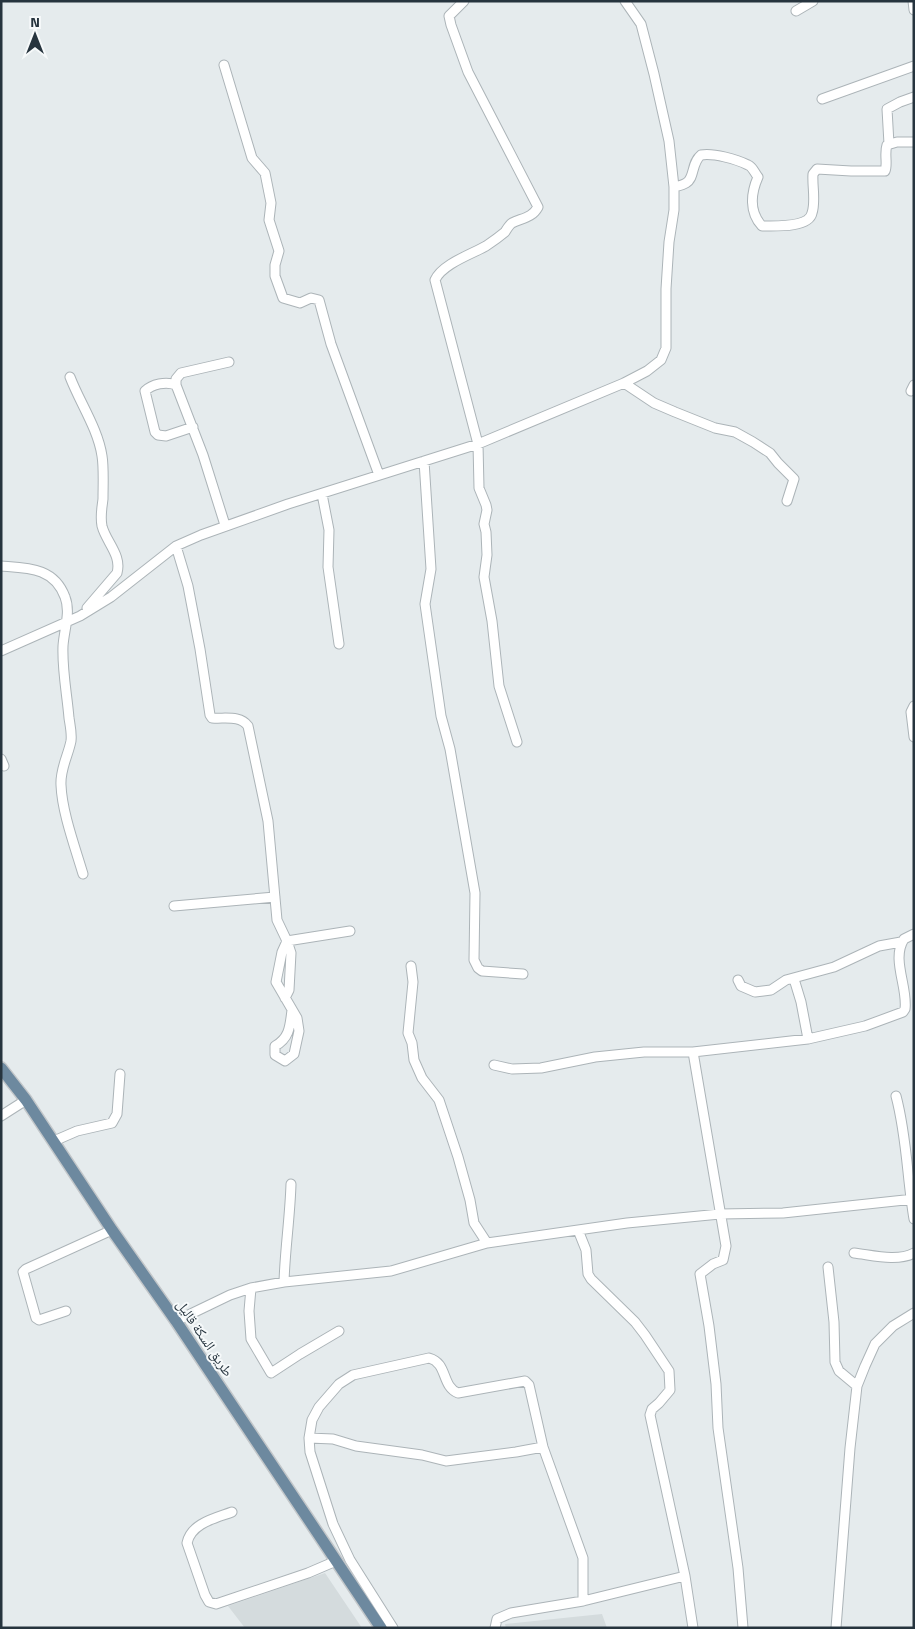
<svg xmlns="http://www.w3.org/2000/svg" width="915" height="1629" viewBox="0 0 915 1629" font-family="'Titillium Web','Noto Naskh Arabic',sans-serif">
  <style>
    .built { fill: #d4dbdd }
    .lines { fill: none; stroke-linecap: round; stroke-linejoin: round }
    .minor-casing { stroke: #acb4b8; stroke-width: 11 }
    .major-casing { stroke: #c2c6c9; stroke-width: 14 }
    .minor { stroke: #fff; stroke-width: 9 }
    .major { stroke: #6d899f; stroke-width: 11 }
    .labels { text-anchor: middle; stroke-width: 4; stroke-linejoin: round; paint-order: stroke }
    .street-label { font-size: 14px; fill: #26343e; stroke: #f6f9fa }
  </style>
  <rect width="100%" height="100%" fill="#e5ebed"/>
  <path class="built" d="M325,1573l37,55h-117l-17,-22z
    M602,1614l5,14h-101l-1,-4z"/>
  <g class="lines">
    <g class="minor-casing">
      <path id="minor" d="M464,1l-15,15 2,9 17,47 70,135c-6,11 -16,11 -26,16 -3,2 -5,6 -7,9 -6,5 -13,10 -19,14 -14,8 -44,18 -51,34l43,164 1,44 7,17 1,5 -3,14 2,8 1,23 -3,22 8,44 7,65 18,56
        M913,1l1,9
        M796,11l17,-10
        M224,65l28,93 13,15 6,30 -2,17 10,31 -4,14v11l8,22 17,5 11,-5 8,2 12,44 48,131
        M822,99l92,-33
        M889,144l-2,-35 13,-7 14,-5
        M674,187c4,-1 9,-2 12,-4 9,-5 5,-20 15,-28 13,-2 35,4 47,10 5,2 6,7 10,12 -7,16 -9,35 4,49 12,0 47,2 50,-13 4,-12 0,-27 1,-39l4,-5 34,2h34c3,-7 -1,-17 2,-26l10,-3h17
        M70,377c10,26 28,52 32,79 2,12 1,30 1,43 -1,9 -3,17 -1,27 4,16 20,29 15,47l-30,35
        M624,383l30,20 21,9 40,16 20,4 18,10 17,11 8,10 16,16 -7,22
        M176,385c-10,-4 -24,-1 -31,6l10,41 3,3 8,1 27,-9
        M911,391l3,-6
        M424,461l7,108 -6,35 16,112 9,33 25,144 -1,67 4,8 4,3 41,3
        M322,494l7,36 -1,37 11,77
        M225,525l-22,-70 -27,-70v-6l5,-6 48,-11
        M176,546l12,40 12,63 10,66 2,3c13,1 28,-3 36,8l20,95 9,99 10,21 -5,11 -6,30 21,36 2,13 -5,23 -9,7 -10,-6v-9c15,-8 15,-21 17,-36
        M1,566c26,2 53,1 64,31 6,15 -1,33 -2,49 -1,24 4,48 6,72 1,7 3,15 2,23 -3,15 -11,28 -10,44 1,27 14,62 22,89
        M1,651l79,-35 31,-19 65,-51 25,-11 87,-31 190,-60 146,-61 23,-12 14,-11 5,-12v-59l3,-47 5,-32v-23l-5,-46 -15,-67 -13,-50 -16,-23
        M914,706l-3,6 3,25
        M1,759l3,7
        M174,906l101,-9
        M411,966l2,16 -5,51 4,10 2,17 8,18 17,22 19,57 12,43 4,23 13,20
        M794,979l7,23 7,37
        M738,980l3,6 14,6 16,-2 15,-10 48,-13 45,-21 22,-4
        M285,998l4,-8 2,-37 -4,-12 63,-10
        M693,1052l33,194 -3,14 -10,4 -13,10 9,52 7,58 2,44 20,140 5,60
        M494,1065l18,4 29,-1 54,-11 49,-5h49l115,-13 57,-13 38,-14 2,-3c3,-22 -14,-50 -1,-70l10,-5
        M896,1096c11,41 11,82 18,123
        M1,1116l25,-16
        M54,1141l23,-10 35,-8 5,-9 3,-40
        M578,1230l8,20 2,24 3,5 44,43 10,13 24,36 1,19 -11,13 -7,6 -2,6 35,161 8,52
        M854,1253c18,2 43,9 60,0
        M828,1267l6,55 1,40 4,9 18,15
        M284,1282c1,-33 6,-65 7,-98
        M251,1288l-2,23 2,28 20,34 29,-19 39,-23
        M66,1311l-27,9 -3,-2 -13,-46 3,-3 86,-39
        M176,1321l54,-26 21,-7 33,-6 107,-11 96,-28 140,-20 93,-9 63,-1 131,-14
        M309,1438l24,1 23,7 66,9 24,6 70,-9 27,-5
        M232,1512c-16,6 -41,11 -45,31l18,52 4,7 7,2 92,-31 28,-12
        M583,1601l102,-25
        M393,1628l-43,-68 -17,-36 -23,-72 -1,-14 3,-18 7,-13 20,-23 14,-9 76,-17c19,5 12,28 29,35l67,-12 4,4 14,62 40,111v43l-72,12 -14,6 -2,9
        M836,1628l14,-180 7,-62 8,-20 10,-22 18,-18 21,-13"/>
    </g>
    <g class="major-casing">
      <path id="major" d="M1,1068l25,32 86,130 64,91 205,307"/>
    </g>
    <use href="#minor" class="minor"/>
    <use href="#major" class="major"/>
  </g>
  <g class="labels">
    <g class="street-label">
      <text transform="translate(205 1338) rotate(56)" y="5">طريق السكة قاليل</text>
    </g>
  </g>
  <rect width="915" height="1629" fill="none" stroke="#26343e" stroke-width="5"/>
  <g transform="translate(35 35)" stroke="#f6f9fa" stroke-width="4" paint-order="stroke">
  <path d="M0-4L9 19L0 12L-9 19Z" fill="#26343e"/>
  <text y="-8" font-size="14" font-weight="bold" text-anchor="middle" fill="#26343e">N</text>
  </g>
</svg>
